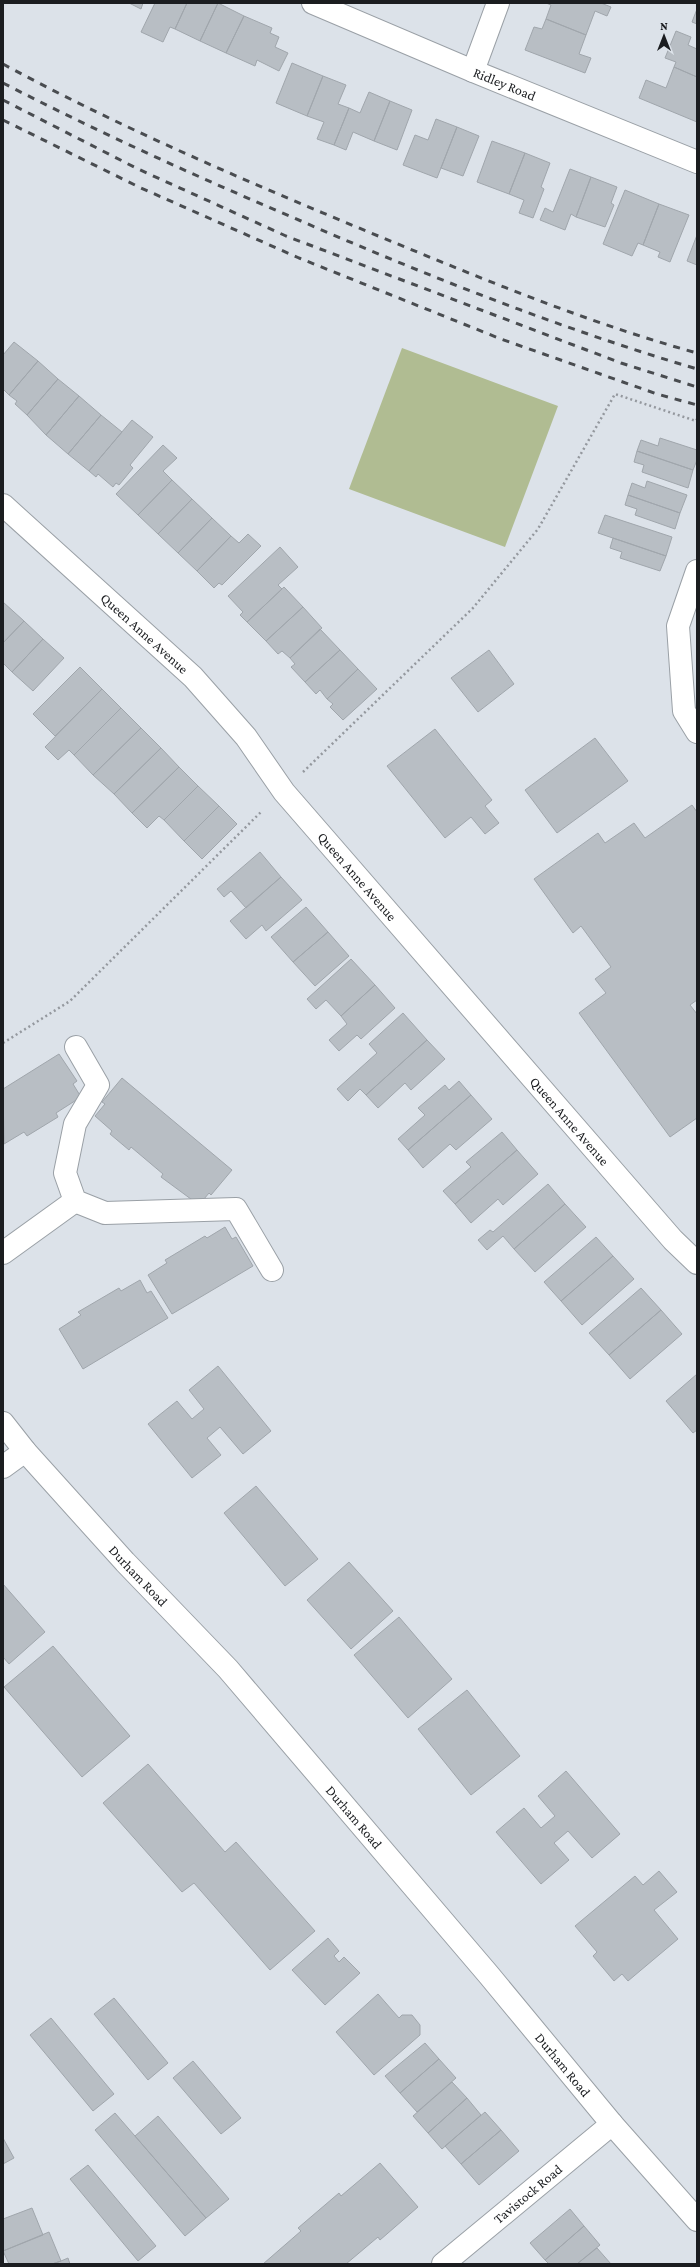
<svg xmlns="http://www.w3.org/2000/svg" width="700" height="2267" viewBox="0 0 700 2267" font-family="'Crimson Pro',serif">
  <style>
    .green { fill: #b0bc92 }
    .building { fill: #b8bec4; stroke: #a0a6ac }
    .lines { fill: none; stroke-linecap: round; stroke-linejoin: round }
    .minor-casing { stroke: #9aa0a6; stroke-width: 24 }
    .path { stroke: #94989e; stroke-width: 2.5; stroke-dasharray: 2 3; stroke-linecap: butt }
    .minor { stroke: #fff; stroke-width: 22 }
    .rail { stroke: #494c50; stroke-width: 3; stroke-dasharray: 7 7; stroke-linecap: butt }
    .labels { text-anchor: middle; stroke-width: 3; stroke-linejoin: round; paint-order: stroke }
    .street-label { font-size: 14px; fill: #1b1d20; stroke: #dce2e9 }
  </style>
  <rect width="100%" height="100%" fill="#dce2e9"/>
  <path class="green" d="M402,348l156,58 -53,141 -156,-58z"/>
  <path class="building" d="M129,3h14l-2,6z
    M155,3h32l-12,26 -5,-2 -7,15 -22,-10z
    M187,3h31l-18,38 -25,-12z
    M218,3l26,13 -18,37 -26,-12z
    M546,3h55l10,4 -4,9 -12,-5 -9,24 -40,-16 5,-14z
    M697,9v15l-5,-2z
    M244,16l28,12 -2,5 9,4 -4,10 13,6 -9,18 -22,-11 -2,6 -29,-13z
    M546,19l40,16 -7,19 12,4 -6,15 -60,-23 9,-23 8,2z
    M676,31l15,6 -3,8 9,4v28l-23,-10 2,-5 -11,-4z
    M292,63l31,13 -16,40 -31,-13z
    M674,67l23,10v45l-58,-24 7,-18 20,8z
    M323,76l23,9 -8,19 11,4 -15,37 -17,-6 7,-17 -17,-6z
    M369,92l21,9 -16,40 -21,-9 -7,18 -12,-5 15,-37 11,5z
    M390,101l22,9 -15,40 -23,-9z
    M436,119l21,8 -20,51 -34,-13 12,-30 13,5z
    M457,127l22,9 -16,40 -22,-8z
    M492,141l33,12 -16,41 -32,-12z
    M525,153l25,10 -9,24 3,2 -11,29 -14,-5 5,-13 -15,-6z
    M570,169l21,8 -15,40 -5,-3 -6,16 -25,-10 5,-12 8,4z
    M591,177l26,10 -6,16 3,2 -9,22 -29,-10z
    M625,190l34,14 -16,41 -5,-2 -6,13 -29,-12z
    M659,204l30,11 -19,47 -12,-5 2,-5 -17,-7z
    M697,235v30l-10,-4z
    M14,342l24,19 -29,34 -6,-6v-34z
    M38,361l20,18 -31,36 -12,-11 2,-3 -8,-6z
    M58,379l21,17 -33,39 -19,-20z
    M79,396l22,19 -33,39 -22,-19z
    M101,415l21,17 -33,39 -21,-17z
    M132,420l21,17 -23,28 3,3 -14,17 -3,-2 -3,4 -15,-13 -2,3 -7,-6z
    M660,438l37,12v10l-4,10 -56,-19 4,-11 17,6z
    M163,445l14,13 -14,13 9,9 -34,35 -22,-21z
    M637,451l56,19 -5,18 -46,-16 2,-7 -10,-3z
    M172,480l20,19 -34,35 -20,-19z
    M647,481l40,14 -7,18 -52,-18 4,-12 13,5z
    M628,495l52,18 -5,16 -40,-14 2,-6 -12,-4z
    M192,499l20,19 -34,35 -20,-19z
    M605,515l67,22 -6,19 -68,-23z
    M212,518l19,18 -34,35 -19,-18z
    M248,534l13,12 -39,39 -3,-2 -5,5 -17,-17 34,-35 8,7z
    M613,538l53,18 -6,15 -40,-13 2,-6 -12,-4z
    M280,547l18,20 -20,18 4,4 -35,33 -7,-7 3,-3 -15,-16z
    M284,587l19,20 -37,34 -19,-19z
    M3,602l21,19 -21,22z
    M303,607l19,21 -32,30 -8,-7 -4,3 -12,-13z
    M24,621l19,18 -31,33 -9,-9v-20z
    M320,629l20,21 -35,32 -14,-15 4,-3 -5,-6z
    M43,639l21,19 -31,33 -21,-19z
    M340,650l18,19 -31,30 -7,-9 -4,4 -11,-12z
    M489,650l25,34 -36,28 -27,-34z
    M80,667l22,22 -47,47 -22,-22z
    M358,669l19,20 -34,31 -13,-13 3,-3 -6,-5z
    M102,689l19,19 -47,47 -5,-5 -11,10 -13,-13z
    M121,708l20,20 -48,47 -19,-20z
    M141,728l20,20 -47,46 -21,-19z
    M435,729l57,71 -7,6 14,17 -14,11 -14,-17 -26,21 -58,-72z
    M595,738l33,43 -71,52 -32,-43z
    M161,748l18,19 -47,46 -18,-19z
    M179,767l19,19 -34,34 -5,-4 -12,12 -15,-15z
    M198,786l21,20 -35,35 -20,-21z
    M692,805l5,7v188l-7,5 7,9v104l-27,19 -91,-124 27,-20 -11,-14 16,-12 -30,-41 -8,7 -39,-54 64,-46 7,10 29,-20 11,15z
    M219,806l18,18 -35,35 -18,-18z
    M260,852l21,25 -35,31 -15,-17 -7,6 -7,-8z
    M281,877l21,23 -36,31 -4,-6 -16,14 -16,-18z
    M306,907l22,25 -35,30 -22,-25z
    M328,932l21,24 -34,30 -22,-24z
    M351,959l24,26 -34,31 -15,-16 -10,9 -9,-10z
    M375,985l20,23 -34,31 -4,-4 -18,16 -10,-11 18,-16 -6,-8z
    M403,1013l24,27 -61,55 -6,-6 -12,12 -11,-12 40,-36 -8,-9z
    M427,1040l18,19 -34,31 -6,-7 -27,25 -12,-13z
    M59,1054l18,27 -4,3 8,13 -25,16 2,4 -31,19 -3,-4 -20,12 -1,-55z
    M122,1078l110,92 -21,25 -2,-2 -10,12 -38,-28 2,-3 -32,-27 -2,3 -19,-16 2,-3 -17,-15 10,-12 -3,-2z
    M459,1081l12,14 -63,55 -10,-11 27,-24 -7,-7 27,-23 4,5z
    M471,1095l21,24 -36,31 -6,-6 -27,24 -15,-18z
    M502,1132l15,18 -62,54 -12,-13 28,-24 -5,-5z
    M517,1150l21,24 -35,31 -5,-6 -27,24 -16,-19z
    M548,1184l17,20 -51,45 -11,-13 -16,14 -9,-10 12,-10 3,2z
    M565,1204l21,23 -51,45 -21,-23z
    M225,1227l7,12 4,-2 17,29 -81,48 -24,-39 19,-12 -2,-3 40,-24 2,2z
    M596,1237l17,19 -52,45 -17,-19z
    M613,1256l21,23 -52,46 -21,-24z
    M140,1280l7,13 4,-2 17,27 -85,51 -24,-40 22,-14 -3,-3 41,-24 2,3z
    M641,1288l20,22 -52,45 -20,-22z
    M661,1310l21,24 -52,45 -21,-24z
    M218,1366l53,65 -28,23 -23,-27 -13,11 14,17 -29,23 -44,-54 29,-23 15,18 12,-10 -15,-19z
    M697,1374v56l-4,3 -27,-32z
    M256,1486l62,73 -33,27 -61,-73z
    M349,1562l44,49 -42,38 -44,-49z
    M3,1584l42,48 -36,32 -6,-7z
    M399,1617l53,62 -44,39 -54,-63z
    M53,1646l77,90 -48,41 -78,-90z
    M467,1690l53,66 -49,39 -53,-66z
    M148,1764l77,88 11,-10 79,89 -45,39 -76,-87 -12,9 -79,-89z
    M566,1771l54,63 -28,24 -24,-27 -14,12 15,17 -28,24 -45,-52 28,-24 17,20 14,-12 -17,-20z
    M659,1871l18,21 -23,18 24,29 -50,42 -6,-7 -8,7 -21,-25 4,-4 -22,-26 60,-50 8,9z
    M328,1938l11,13 -5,5 5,6 5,-5 16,16 -35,32 -33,-35z
    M378,1994l21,24 3,-3h10l8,10v10l-46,40 -38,-43z
    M114,1998l54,65 -20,17 -54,-66z
    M51,2018l63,76 -21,17 -63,-76z
    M425,2043l14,16 -39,34 -15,-17z
    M439,2059l17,19 -39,34 -17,-19z
    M193,2061l48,57 -20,16 -48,-56z
    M452,2082l15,16 -39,35 -15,-17z
    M467,2098l14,17 -39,34 -14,-16z
    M485,2112l16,18 -40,34 -16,-18z
    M115,2113l91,105 -21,18 -90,-106z
    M158,2116l71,83 -23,19 -71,-82z
    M501,2130l18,21 -40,34 -18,-21z
    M3,2138l11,20 -11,6z
    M380,2163l38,44 -38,33 -2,-3 -32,27h-83l38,-33 -3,-3 41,-35 2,3z
    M88,2165l68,81 -18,15 -68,-82z
    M32,2208l11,27 -40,16v-32z
    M570,2209l14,17 -39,34 -15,-17z
    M584,2226l16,19 -23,19h-28l-4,-4z
    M49,2232l12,29 -9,3h-43l-6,-13z
    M597,2248l14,16h-34z
    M68,2258l2,6h-18l9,-3z"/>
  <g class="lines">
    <g class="minor-casing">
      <g id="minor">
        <path id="s1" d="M313,3l160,68 224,91"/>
        <path d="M473,71l25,-68"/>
        <path id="s2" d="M3,505l190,172 53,60 38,55 389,448 24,23"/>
        <path d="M697,571l-19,55 6,85 13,21"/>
        <path d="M76,1047l22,38 -23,39 -10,49 10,28 30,12 131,-4 36,61"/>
        <path d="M3,1253l72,-52"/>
        <path id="s3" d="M3,1423l22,28 100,111 103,107 260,305 124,150 85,96"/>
        <path d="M3,1467l22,-16"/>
        <path id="s4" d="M443,2264l169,-140"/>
      </g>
    </g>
    <path class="path" d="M303,772l170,-164 65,-79 77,-135 81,27 1,-2
      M3,1043l67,-42 192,-190"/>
    <use href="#minor" class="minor"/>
    <path class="rail" d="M3,64c118,64 243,117 368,169 107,44 214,89 326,120
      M3,83c97,50 197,95 298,138 129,56 261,108 396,148
      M3,100l135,69 148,67 335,127 76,24
      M3,120l138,68 158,70 202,81 156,55 40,11"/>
  </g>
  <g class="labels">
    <g class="street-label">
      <text dy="5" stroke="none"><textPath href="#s1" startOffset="208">Ridley Road</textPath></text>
      <text dy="5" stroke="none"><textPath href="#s2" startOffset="191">Queen Anne Avenue</textPath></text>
      <text dy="5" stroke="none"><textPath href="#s2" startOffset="515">Queen Anne Avenue</textPath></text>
      <text dy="5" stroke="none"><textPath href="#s2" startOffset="839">Queen Anne Avenue</textPath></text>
      <text dy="5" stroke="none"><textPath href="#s3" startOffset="204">Durham Road</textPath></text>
      <text dy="5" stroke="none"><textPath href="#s3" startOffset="528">Durham Road</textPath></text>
      <text dy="5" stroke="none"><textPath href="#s3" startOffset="852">Durham Road</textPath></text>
      <text dy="5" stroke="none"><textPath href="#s4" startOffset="110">Tavistock Road</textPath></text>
    </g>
  </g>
  <rect width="700" height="2267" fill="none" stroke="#1b1d20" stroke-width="8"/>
  <g transform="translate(664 36)" stroke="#dce2e9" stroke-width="3" paint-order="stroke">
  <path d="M0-3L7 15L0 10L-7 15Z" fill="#1b1d20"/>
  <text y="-6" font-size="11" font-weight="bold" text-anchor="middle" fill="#1b1d20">N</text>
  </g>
</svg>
